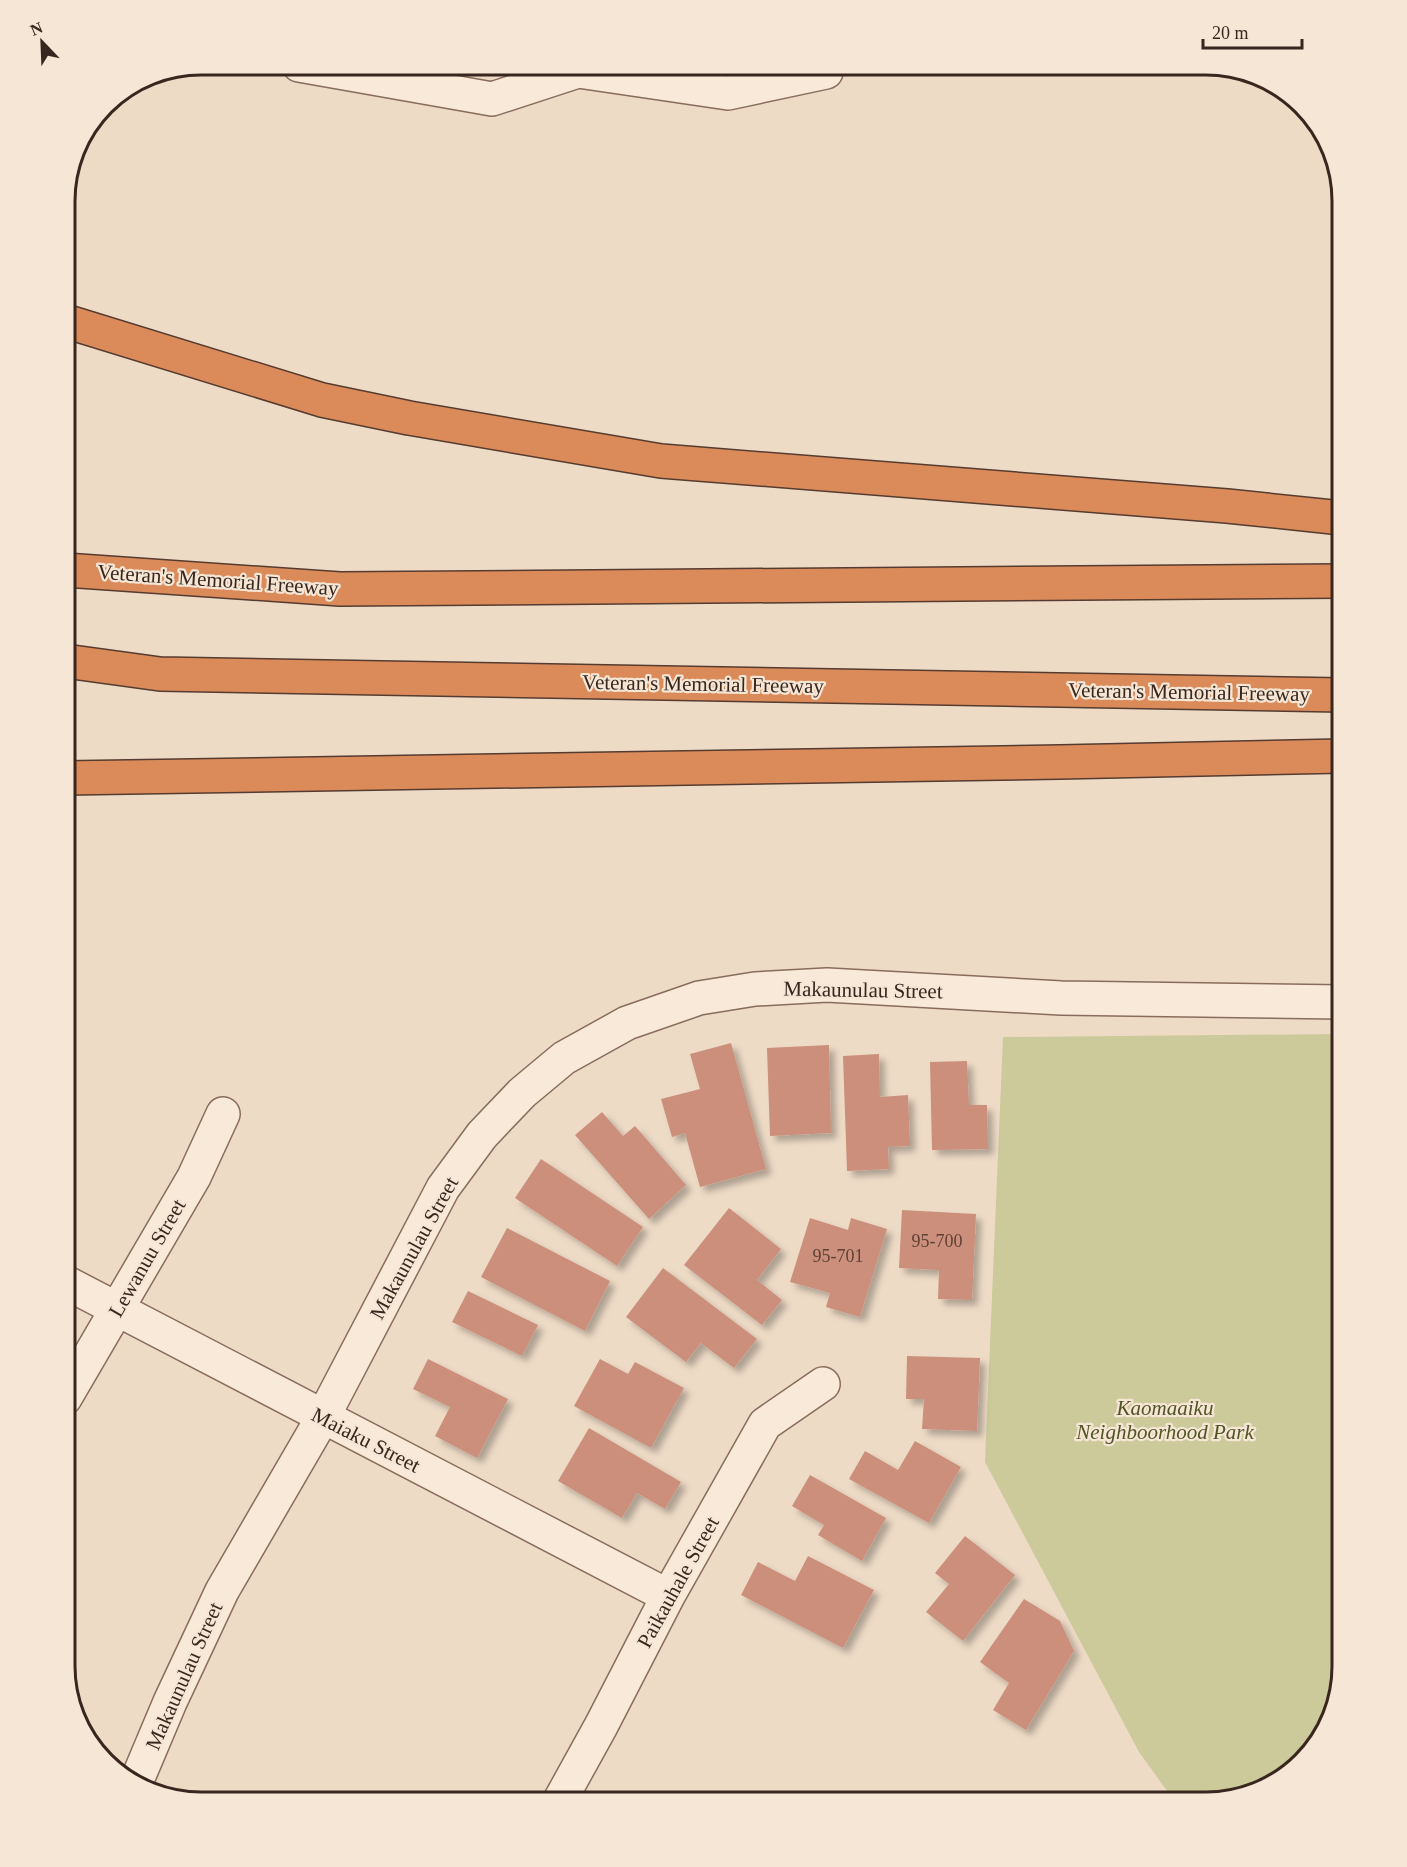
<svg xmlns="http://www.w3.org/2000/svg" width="1407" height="1867" viewBox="0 0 1407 1867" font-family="'Times New Roman',serif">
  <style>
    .green { fill: #ccc99a }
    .building { fill: #cb8f7c; filter: url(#shadow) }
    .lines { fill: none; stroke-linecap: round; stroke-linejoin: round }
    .minor-casing { stroke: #886c5c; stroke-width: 36 }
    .tertiary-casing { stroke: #886c5c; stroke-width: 36 }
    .motorway-casing { stroke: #563b30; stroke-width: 36 }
    .minor { stroke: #f8e9d9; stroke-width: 33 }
    .tertiary { stroke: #f8e9d9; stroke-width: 33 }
    .motorway { stroke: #da8b59; stroke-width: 33 }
    .labels { text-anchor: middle; stroke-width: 4.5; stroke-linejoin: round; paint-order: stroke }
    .number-label { font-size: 18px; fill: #5e4136 }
    .street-label { font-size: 21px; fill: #39271f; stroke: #f5e6d5 }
    .park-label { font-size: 21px; font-style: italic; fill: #515526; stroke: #f5e6d5 }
    .rim { fill: none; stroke: #39271f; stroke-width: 3 }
  </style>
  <defs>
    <filter id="shadow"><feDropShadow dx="5.5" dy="5.5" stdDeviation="3" flood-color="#0004"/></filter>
  </defs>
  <rect width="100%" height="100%" fill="#eedbc6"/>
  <path class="green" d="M1342,1034v633l-18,67 -42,46 -75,22h-32l-36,-50 -154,-290 18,-425z"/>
  <path class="building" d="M731,1043l35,126 -66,18 -15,-54 -13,4 -11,-38 39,-10 -10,-35z
    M829,1045l2,88 -61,3 -3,-88z
    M879,1054l1,43 28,-2 2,51 -22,1 1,22 -42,2 -4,-115z
    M967,1061l2,44h18l1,44 -56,1 -2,-88z
    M602,1112l21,24 12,-10 51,59 -37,34 -74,-84z
    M541,1159l102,68 -26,39 -102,-68z
    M729,1208l52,41 -24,31 25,20 -20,25 -78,-60z
    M902,1210l74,4 -4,86 -34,-1 1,-29 -40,-2z
    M810,1218l38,12 3,-12 36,11 -27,88 -34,-10 4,-14 -40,-11z
    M507,1228l103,53 -25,50 -104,-54z
    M663,1268l94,71 -23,29 -33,-25 -15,19 -60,-45z
    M468,1291l70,34 -16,31 -70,-34z
    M907,1356l73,2 -3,73 -55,-2 2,-30h-18z
    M428,1359l80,40 -31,59 -42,-22 15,-29 -37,-18z
    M600,1359l28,15 7,-12 49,26 -33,60 -77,-42z
    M589,1428l92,54 -16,27 -28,-16 -15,25 -64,-37z
    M915,1441l46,26 -32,56 -80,-44 16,-28 33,19z
    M810,1475l76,43 -24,43 -44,-26 6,-10 -32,-19z
    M965,1536l50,39 -52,66 -37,-29 23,-28 -14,-11z
    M808,1556l66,34 -31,58 -102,-53 17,-33 37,19z
    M1024,1599l36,22 14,30 -48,79 -33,-20 16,-27 -29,-21z"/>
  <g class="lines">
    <g class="minor-casing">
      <path id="minor" d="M299,65l193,34 86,-28 150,22 98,-21
        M65,1282l603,314
        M65,1398l129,-221 29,-63
        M559,1802l42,-76 67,-130 97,-172 58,-40"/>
    </g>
    <g class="tertiary-casing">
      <path id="tertiary" d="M135,1785l35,-83 52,-111 101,-174 120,-229 39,-53 40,-42 42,-35 63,-35 72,-25 56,-9 72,-4 234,13 281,4"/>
    </g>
    <g class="motorway-casing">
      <path id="motorway" d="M65,321l257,79 87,18 252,43 566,45 115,12
        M65,570l275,19 1002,-8
        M65,661l95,13 1182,21
        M65,778l995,-16 282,-6"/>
    </g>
    <use href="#minor" class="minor"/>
    <use href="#tertiary" class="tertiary"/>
    <use href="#motorway" class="motorway"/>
  </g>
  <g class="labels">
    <g class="number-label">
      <text x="937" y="1247">95-700</text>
      <text x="838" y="1262">95-701</text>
    </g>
    <g class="street-label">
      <text transform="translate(218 580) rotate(4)" y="7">Veteran's Memorial Freeway</text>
      <text transform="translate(703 684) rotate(1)" y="7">Veteran's Memorial Freeway</text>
      <text transform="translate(1189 692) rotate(1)" y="7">Veteran's Memorial Freeway</text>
      <text transform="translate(863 990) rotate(1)" y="7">Makaunulau Street</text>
      <text transform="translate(414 1248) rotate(-61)" y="7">Makaunulau Street</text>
      <text transform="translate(147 1258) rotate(-60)" y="7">Lewanuu Street</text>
      <text transform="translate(366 1440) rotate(27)" y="7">Maiaku Street</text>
      <text transform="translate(678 1582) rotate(-61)" y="7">Paikauhale Street</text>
      <text transform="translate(184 1676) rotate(-66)" y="7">Makaunulau Street</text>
    </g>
    <g class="park-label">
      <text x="1165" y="1415">Kaomaaiku<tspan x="1165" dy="24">Neighboorhood Park</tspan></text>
    </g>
  </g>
  <path d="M0 0H1407V1867H0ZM201 75H1206A126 126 0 0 1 1332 201V1666A126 126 0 0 1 1206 1792H201A126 126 0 0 1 75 1666V201A126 126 0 0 1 201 75Z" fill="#f5e6d5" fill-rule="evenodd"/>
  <path class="rim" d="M201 75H1206A126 126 0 0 1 1332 201V1666A126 126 0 0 1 1206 1792H201A126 126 0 0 1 75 1666V201A126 126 0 0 1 201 75Z"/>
  <g transform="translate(42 42) rotate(337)" stroke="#f5e6d5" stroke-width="4.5" paint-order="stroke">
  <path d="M0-4.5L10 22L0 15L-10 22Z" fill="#39271f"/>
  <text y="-9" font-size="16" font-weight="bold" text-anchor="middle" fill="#39271f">N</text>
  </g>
  <path d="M1203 39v9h99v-9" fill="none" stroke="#39271f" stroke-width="3"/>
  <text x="1212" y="39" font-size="18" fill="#39271f" stroke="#f5e6d5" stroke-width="4.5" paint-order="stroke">20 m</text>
</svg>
